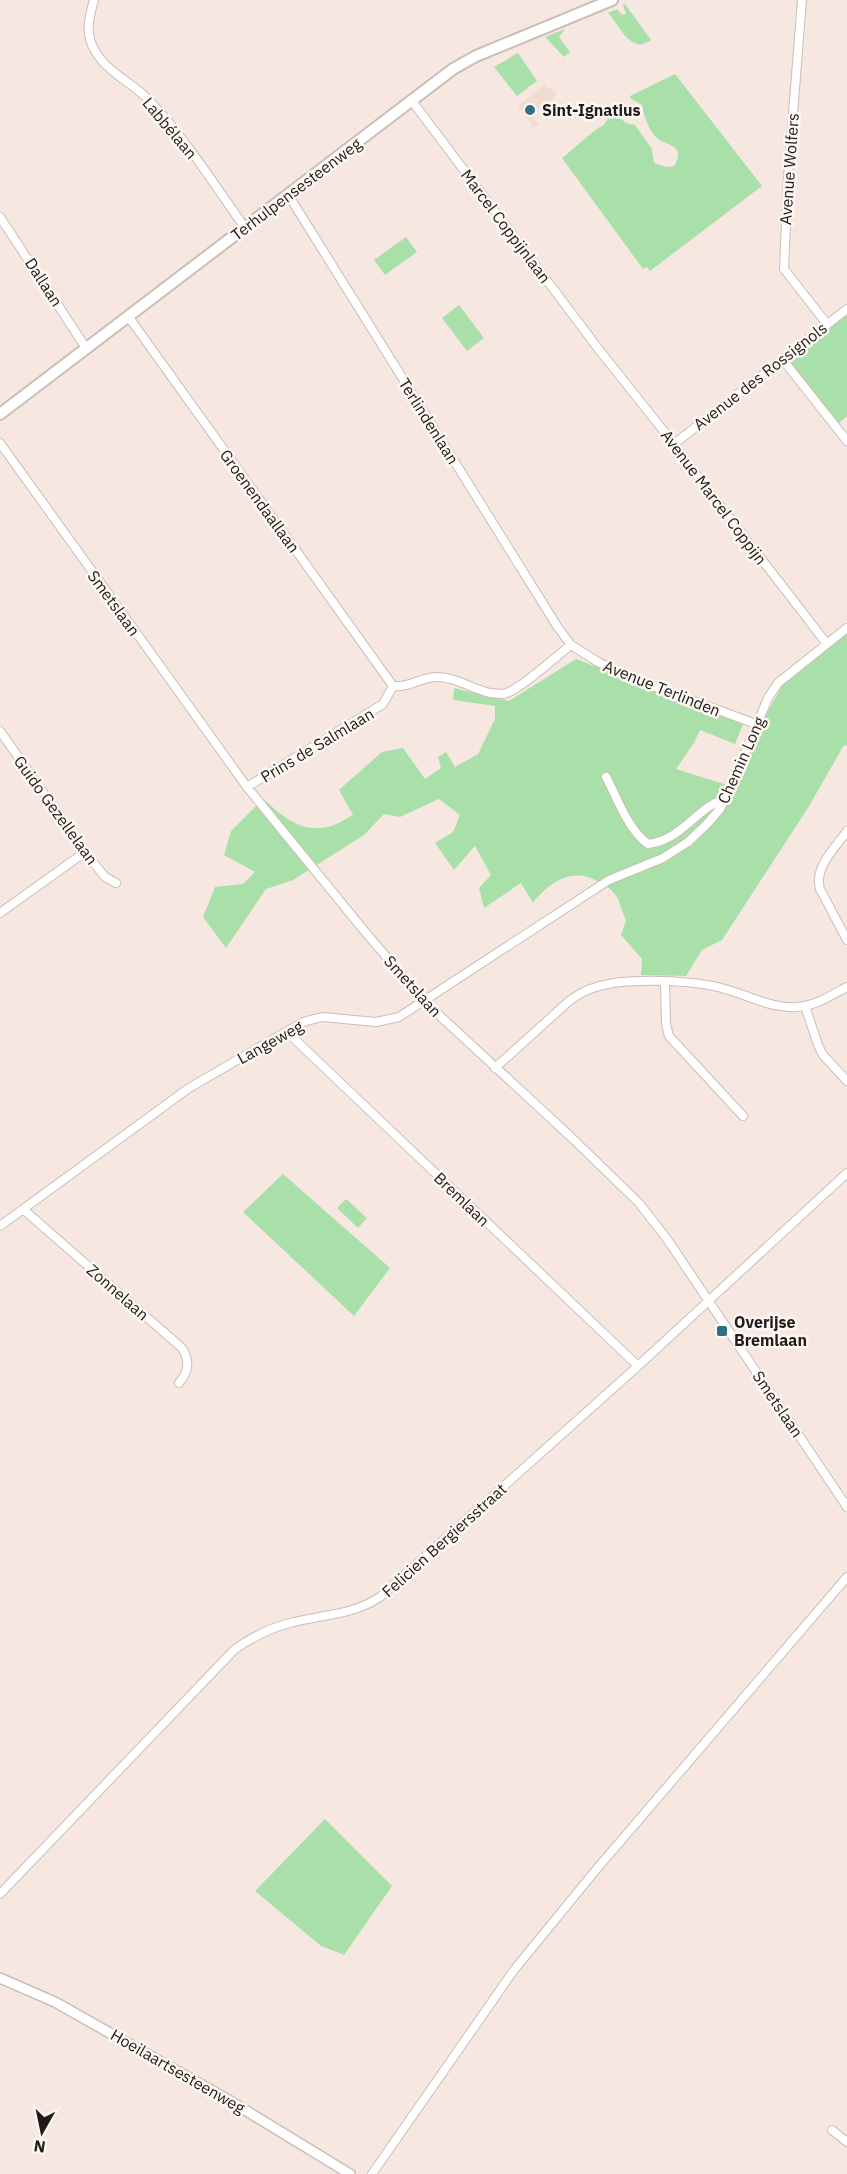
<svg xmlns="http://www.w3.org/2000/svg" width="847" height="2174" viewBox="0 0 847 2174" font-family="'IBM Plex Sans',sans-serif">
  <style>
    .built { fill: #f1dcd0 }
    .green { fill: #a9e0aa }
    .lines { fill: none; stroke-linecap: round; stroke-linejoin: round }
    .minor-casing { stroke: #cbbeb6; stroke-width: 10 }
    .tertiary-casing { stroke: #cbbeb6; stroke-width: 12 }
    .secondary-casing { stroke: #cbbeb6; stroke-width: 14 }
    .minor { stroke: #fff; stroke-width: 8 }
    .tertiary { stroke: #fff; stroke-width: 9 }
    .secondary { stroke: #fff; stroke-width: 10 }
    .poi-dot { fill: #2e7182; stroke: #fdf7f4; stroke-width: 2 }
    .labels { text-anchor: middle; stroke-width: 5; stroke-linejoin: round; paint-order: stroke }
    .poi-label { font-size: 16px; font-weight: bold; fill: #201b18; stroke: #fdf7f4; text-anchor: start }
    .street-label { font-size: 16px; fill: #201b18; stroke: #fdf7f4 }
  </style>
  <rect width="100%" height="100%" fill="#f6e8e0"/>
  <path class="built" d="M545,84l3,5 3,-2 6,8 -25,20 7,9 -5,4 -16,-22z"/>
  <path class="green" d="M625,4l26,36c-20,15 -31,-14 -43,-27l9,-4 5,6 4,-1 -3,-9z
    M565,29l-6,8 11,15 -6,5 -19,-20z
    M518,53l19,28 -20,15 -23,-29z
    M675,74l87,112 -112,85 -3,-4 -4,2 -81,-111c11,-8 33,-30 42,-33l9,-17 4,-3 3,13 6,5 9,2 17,24 2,14 12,4 8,-1c12,-21 -6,-20 -16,-27 -9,-8 -14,-22 -16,-34l-12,-7v-2z
    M406,237l11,15 -32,23 -11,-15z
    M459,305l25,33 -17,13 -25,-33z
    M847,315v101l-8,7 -53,-60z
    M847,632v114l-3,-1 -36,63 -86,132 -20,10 -16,26 -45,-1 1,-16 -21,-24 5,-14c-3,-7 -5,-15 -8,-22 -5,-9 -12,-14 -21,-18 -25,-14 -48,1 -64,22l-12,-20 -37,25 -5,-20 12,-13 -16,-29 -21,24 -19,-27 18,-11 7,-17 -21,-16 -39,18 -16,-3 -20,21 -71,45 -27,9 -40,59 -23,-31 12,-30 28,-3 12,-12 -31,-17 7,-24 32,-32c19,16 36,34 64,28 8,-1 18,-8 26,-12l-14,-25 43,-38 21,-4 22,31 16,-11 -3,-11 8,-5 9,15 23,-13 17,-35v-13l-42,-6 1,-12 55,13 67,-42 167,65 -8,20 -35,-14 -6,13 -18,26 51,16 56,-101z
    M283,1174l107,94 -36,48 -111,-104z
    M346,1199l21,19 -9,10 -21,-20z
    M325,1819l67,67 -48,69 -23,-9 -66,-55z"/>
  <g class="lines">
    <g class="minor-casing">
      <path id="minor" d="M94,0c-5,17 -9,33 0,49 12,23 37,33 54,50 37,39 66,85 97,129
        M802,0l-14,177 -4,92 43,55
        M412,101l188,250 74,93 21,29 132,171
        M289,196l268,430 14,19 27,17 28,14 130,48
        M0,217l86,131
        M128,316l265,370
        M783,360l64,81
        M0,443l247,344 119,146 59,69 146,135 68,66 28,36 180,268
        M674,444l173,-135
        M0,731l85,121 20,25 11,6
        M606,777c12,22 22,53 42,67 34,-4 48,-36 76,-45
        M247,787l136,-83 10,-18c16,2 28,-9 44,-9 19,0 35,12 53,16 4,0 10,1 14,1 16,-4 52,-38 67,-49
        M847,831c-12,17 -33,36 -27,58l27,51
        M0,913l85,-61
        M665,982l1,42 3,12 74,80
        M805,1006l13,39 5,10 24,26
        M287,1032l351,334
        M495,1068l73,-66c9,-7 17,-12 28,-15 31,-10 98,-7 129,2 23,6 47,20 71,18 19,-1 34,-11 51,-20
        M24,1210l158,138c8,13 7,23 -3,35
        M0,1226l189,-138 114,-66 19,-5 54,5 23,-5 210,-137 54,-22 25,-16 18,-17 14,-16 9,-18 39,-93 10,-15 69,-55
        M0,1894l235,-245c16,-11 35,-21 55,-26 33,-9 61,-7 90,-26l258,-231 209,-193
        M832,2130l15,12
        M372,2174l142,-204 81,-99 252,-294"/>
    </g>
    <g class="tertiary-casing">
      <path id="tertiary" d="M0,1978l55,24 177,100 118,72"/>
    </g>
    <g class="secondary-casing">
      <path id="secondary" d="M0,414l453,-345 23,-13 136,-56"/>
    </g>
    <use href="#minor" class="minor"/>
    <use href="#tertiary" class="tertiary"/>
    <use href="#secondary" class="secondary"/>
  </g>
  <g class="poi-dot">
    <circle cx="530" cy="110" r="6"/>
    <rect x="716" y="1325" width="12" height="12" rx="3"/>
  </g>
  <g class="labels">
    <g class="poi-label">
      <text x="542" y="116">Sint-Ignatius</text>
      <text x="734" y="1328">Overijse<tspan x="734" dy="18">Bremlaan</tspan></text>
    </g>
    <g class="street-label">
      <text transform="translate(170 128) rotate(50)" y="6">Labbélaan</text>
      <text transform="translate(789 169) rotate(-86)" y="6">Avenue Wolfers</text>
      <text transform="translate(296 189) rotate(-37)" y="6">Terhulpensesteenweg</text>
      <text transform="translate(506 226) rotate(53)" y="6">Marcel Coppijnlaan</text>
      <text transform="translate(44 282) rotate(57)" y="6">Dallaan</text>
      <text transform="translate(760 376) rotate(-38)" y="6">Avenue des Rossignols</text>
      <text transform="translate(429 421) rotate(58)" y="6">Terlindenlaan</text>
      <text transform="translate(714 497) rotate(53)" y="6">Avenue Marcel Coppijn</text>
      <text transform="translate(260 501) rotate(54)" y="6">Groenendaallaan</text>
      <text transform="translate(114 603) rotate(54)" y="6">Smetslaan</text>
      <text transform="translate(662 688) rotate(22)" y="6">Avenue Terlinden</text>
      <text transform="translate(317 745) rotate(-31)" y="6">Prins de Salmlaan</text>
      <text transform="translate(741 760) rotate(-66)" y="6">Chemin Long</text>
      <text transform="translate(56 810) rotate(54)" y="6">Guido Gezellelaan</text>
      <text transform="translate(413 986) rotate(48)" y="6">Smetslaan</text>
      <text transform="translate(270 1042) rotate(-29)" y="6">Langeweg</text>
      <text transform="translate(462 1199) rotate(44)" y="6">Bremlaan</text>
      <text transform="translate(118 1292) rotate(41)" y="6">Zonnelaan</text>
      <text transform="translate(778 1404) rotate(56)" y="6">Smetslaan</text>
      <text transform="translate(444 1540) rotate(-42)" y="6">Felicien Bergiersstraat</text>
      <text transform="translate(178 2071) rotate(30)" y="6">Hoeilaartsesteenweg</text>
    </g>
  </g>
  <g transform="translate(42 2132) rotate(189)" stroke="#fdf7f4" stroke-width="4.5" paint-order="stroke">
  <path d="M0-4.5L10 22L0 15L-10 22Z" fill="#201b18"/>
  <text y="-9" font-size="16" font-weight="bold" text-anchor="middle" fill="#201b18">N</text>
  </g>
</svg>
